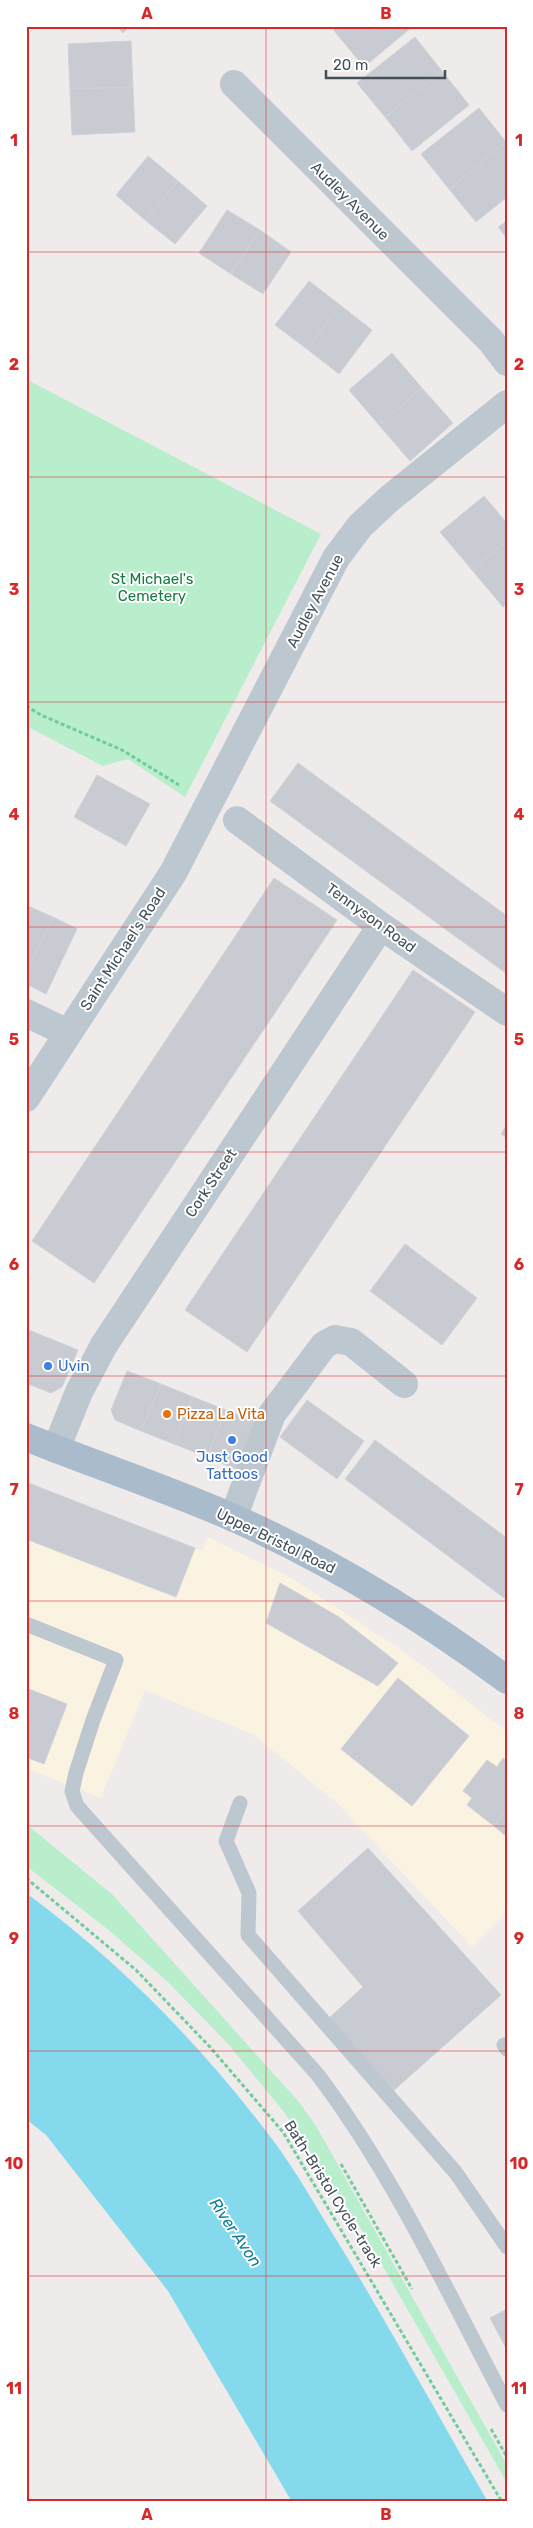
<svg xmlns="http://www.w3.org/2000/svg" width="533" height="2528" viewBox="0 0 533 2528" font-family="Rubik,sans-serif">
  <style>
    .commercial { fill: #fbf3e2 }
    .green { fill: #b8eecb }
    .water { fill: #84daec }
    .building { fill: #c8cbd1; stroke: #cfd2d8 }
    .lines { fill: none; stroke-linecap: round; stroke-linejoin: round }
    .path { stroke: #70cc9c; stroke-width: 3; stroke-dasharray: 4 2.5; stroke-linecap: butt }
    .service { stroke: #bcc7cf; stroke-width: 15 }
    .minor { stroke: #bcc7cf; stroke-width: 28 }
    .primary { stroke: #aabccc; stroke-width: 28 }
    .grid { fill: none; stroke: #d62828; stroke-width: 1; stroke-opacity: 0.55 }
    .shop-dot { fill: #3f7fe0; stroke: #fff; stroke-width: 2 }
    .food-dot { fill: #e8710a; stroke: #fff; stroke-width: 2 }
    .labels { text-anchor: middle; stroke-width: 4; stroke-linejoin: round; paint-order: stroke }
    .street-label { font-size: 15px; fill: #445059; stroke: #fff }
    .park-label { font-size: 15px; fill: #157a44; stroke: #fff }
    .shop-label { font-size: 15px; fill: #366cbe; stroke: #fff; text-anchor: start }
    .food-label { font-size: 15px; fill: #c56008; stroke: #fff; text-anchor: start }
    .water-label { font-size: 16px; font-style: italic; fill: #0c7e96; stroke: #fff }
    .neatline { fill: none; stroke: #d62828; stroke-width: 2 }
    .grid-label { font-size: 16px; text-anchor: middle; font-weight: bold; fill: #d62828 }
  </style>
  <rect width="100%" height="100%" fill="#efebeb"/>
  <path class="commercial" d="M26,1482l176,69 6,-14 83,41 115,75 101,79v180l-35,35 -136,-145 -82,-67 -109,-45 -44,108 -75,-30z"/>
  <path class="green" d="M26,379l295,155 -136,263 -57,-38 -25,7 -77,-40z
    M26,1824l87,71 186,207 17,24 191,339v18l-145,-253 -78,-118 -55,-67 -59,-61 -60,-53 -84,-65z"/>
  <path class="water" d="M26,1893c94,69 176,153 246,246 25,33 45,70 67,105 52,85 99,172 149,258h-196l-124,-211 -122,-156 -20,-16z"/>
  <path class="building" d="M117,26h13l-7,7z
    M331,26h13l-8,7z
    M344,26h69l-49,41 -28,-34z
    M415,37l27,34 -57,46 -28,-34z
    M131,41l2,46 -63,2 -2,-45z
    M442,71l27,34 -57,46 -27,-34z
    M133,87l2,45 -63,3 -2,-46z
    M479,108l27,34 -57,47 -28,-35z
    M506,142l1,55 -31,25 -27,-33z
    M148,156l30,25 -33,39 -29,-25z
    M178,181l29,25 -32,38 -30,-24z
    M227,210l33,20 -29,44 -32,-21z
    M507,221v17l-9,-11z
    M260,230l31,22 -28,42 -32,-20z
    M309,281l31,24 -33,44 -32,-24z
    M340,305l32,25 -33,44 -32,-25z
    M392,353l30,35 -43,37 -30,-35z
    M422,388l31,35 -43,38 -31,-36z
    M484,496l23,27v18l-35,29 -32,-38z
    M507,541v63l-4,3 -31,-37z
    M298,763l209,153v58l-237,-173z
    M97,775l53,29 -24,42 -52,-29z
    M274,878l63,42 -243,363 -62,-42z
    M28,906l25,11 -27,56v-63z
    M53,917l24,12 -31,65 -20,-10v-11z
    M413,970l62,42 -228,340 -62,-42z
    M507,1124v14l-6,-4z
    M405,1244l72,54 -35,47 -72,-54z
    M26,1329l52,21 -16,37 -11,6 -25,-10z
    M127,1371l34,13 -20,47 -26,-11 -4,-10z
    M161,1384l32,13 -19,47 -33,-13z
    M193,1397l33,13 -19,47 -33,-13z
    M307,1400l57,41 -27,38 -57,-42z
    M226,1410l31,12 -19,48 -31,-13z
    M375,1440l132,98v62l-162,-121z
    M26,1482l169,66 -19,49 -150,-58z
    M280,1583l59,34 59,46 -20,23 -112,-63z
    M398,1678l71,58 -57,70 -71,-57z
    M26,1688l41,16 -23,60 -18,-7z
    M503,1758l4,3v48l-13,17 -27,-21 5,-7 -9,-7 24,-31 10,7z
    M507,1809v28l-13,-11z
    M368,1848l133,147 -109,97 -63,-74 34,-31 -65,-76z
    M507,2309v41l-17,-32z"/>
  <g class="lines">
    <path class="path" d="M26,706l15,9 81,35 57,35
      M26,1878l110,92 74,77 73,85 219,370
      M341,2164l71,125
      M491,2429l16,28"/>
    <path class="service" d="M26,1624l90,36 -23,60 -17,53 -4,18 5,15 241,269c76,101 130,218 189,330
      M240,1803l-14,38 23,52 -1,42 208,238 51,74
      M504,2045l3,4"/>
    <path class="minor" d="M234,84l257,257 16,21
      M237,820l144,106 126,86
      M26,1013l42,20
      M26,1098l147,-225 163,-315 24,-32 29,-27 118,-95
      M56,1449l23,-57 25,-47 277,-419
      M233,1518l39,-104 52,-69 11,-6 16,3 53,42"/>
    <path class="primary" d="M26,1437c69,28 140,51 208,81 96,43 188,99 273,162"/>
  </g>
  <path class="grid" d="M266,26v2476M26,252h481M26,477h481M26,702h481M26,927h481M26,1152h481M26,1376h481M26,1601h481M26,1826h481M26,2051h481M26,2276h481"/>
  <g class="shop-dot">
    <circle cx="48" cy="1366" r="5"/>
    <circle cx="232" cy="1440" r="5"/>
  </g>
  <circle class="food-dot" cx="167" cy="1414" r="5"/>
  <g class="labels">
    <g class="street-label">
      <text transform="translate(350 201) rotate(45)" y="5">Audley Avenue</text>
      <text transform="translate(315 601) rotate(-62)" y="5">Audley Avenue</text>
      <text transform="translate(371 918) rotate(36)" y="5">Tennyson Road</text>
      <text transform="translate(123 949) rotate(-57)" y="5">Saint Michael's Road</text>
      <text transform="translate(211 1183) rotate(-56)" y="5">Cork Street</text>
      <text transform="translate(276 1541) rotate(26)" y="5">Upper Bristol Road</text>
      <text transform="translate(333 2194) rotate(58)" y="5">Bath-Bristol Cycle-track</text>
    </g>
    <g class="park-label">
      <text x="152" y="584">St Michael's<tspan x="152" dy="17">Cemetery</tspan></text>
    </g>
    <g class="shop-label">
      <text x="58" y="1371">Uvin</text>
      <text x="232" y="1462" text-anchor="middle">Just Good<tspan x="232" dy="17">Tattoos</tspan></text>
    </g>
    <g class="food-label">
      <text x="177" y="1419">Pizza La Vita</text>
    </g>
    <g class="water-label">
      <text transform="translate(236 2232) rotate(56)" y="6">River Avon</text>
    </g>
  </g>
  <rect width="533" height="2528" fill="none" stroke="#ffffff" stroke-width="55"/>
  <path d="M326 70v8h119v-8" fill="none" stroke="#445059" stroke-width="2.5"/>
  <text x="333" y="70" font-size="15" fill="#445059" stroke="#ffffff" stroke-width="4" paint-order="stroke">20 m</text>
  <rect x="28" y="28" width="478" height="2472" class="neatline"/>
  <g class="grid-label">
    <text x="147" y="19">A</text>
    <text x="386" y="19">B</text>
    <text x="14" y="146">1</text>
    <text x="519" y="146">1</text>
    <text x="14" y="370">2</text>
    <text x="519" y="370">2</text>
    <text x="14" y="595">3</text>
    <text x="519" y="595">3</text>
    <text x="14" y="820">4</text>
    <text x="519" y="820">4</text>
    <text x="14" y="1045">5</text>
    <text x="519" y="1045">5</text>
    <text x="14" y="1270">6</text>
    <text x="519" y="1270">6</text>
    <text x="14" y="1495">7</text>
    <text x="519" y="1495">7</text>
    <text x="14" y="1719">8</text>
    <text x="519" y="1719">8</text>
    <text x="14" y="1944">9</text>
    <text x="519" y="1944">9</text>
    <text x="14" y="2169">10</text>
    <text x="519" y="2169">10</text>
    <text x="14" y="2394">11</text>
    <text x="519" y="2394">11</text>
    <text x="147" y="2520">A</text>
    <text x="386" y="2520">B</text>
  </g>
</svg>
